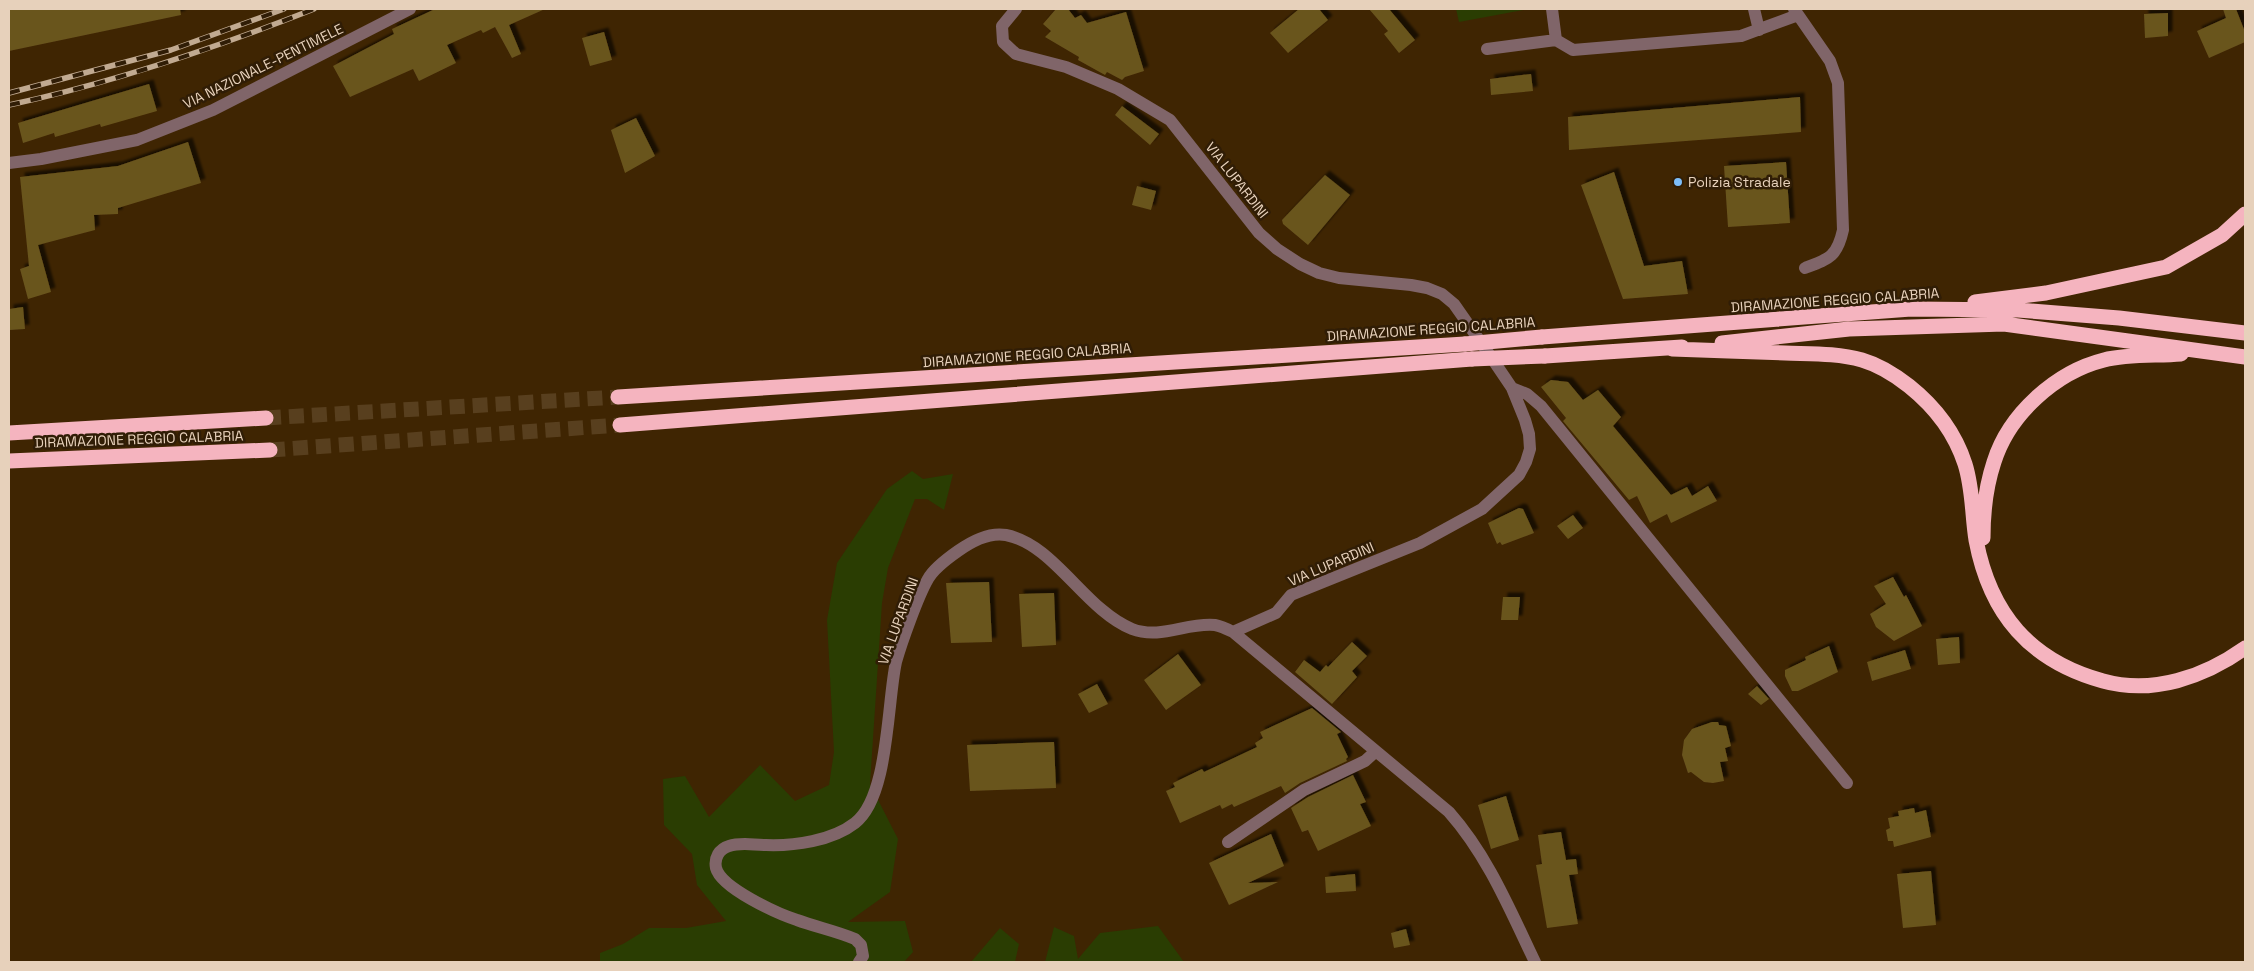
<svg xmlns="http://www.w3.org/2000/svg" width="2254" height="971" viewBox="0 0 2254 971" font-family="'Space Grotesk',sans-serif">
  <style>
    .green { fill: #2a3d02 }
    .building { fill: #69541e; filter: url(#shadow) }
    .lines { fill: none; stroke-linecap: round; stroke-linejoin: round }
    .highway-tunnel { stroke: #583f1e; stroke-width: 15; stroke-dasharray: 15 8; stroke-linecap: butt }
    .minor { stroke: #806569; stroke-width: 12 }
    .highway { stroke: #f5b4bf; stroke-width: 15 }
    .rail-casing { stroke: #c1aa91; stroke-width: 5.5 }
    .rail { stroke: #301d06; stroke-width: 4; stroke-dasharray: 11; stroke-linecap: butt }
    .highway-bridge { stroke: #f5b4bf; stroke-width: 15 }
    .poi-dot { fill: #7dbef9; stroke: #301d06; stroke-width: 2 }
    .labels { text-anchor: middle; stroke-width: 5; stroke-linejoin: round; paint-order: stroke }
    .street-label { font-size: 14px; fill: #e7d1bb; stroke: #301d06 }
    .poi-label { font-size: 14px; fill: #e7d1bb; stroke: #301d06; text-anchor: start }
  </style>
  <defs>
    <filter id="shadow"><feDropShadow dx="4.5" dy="-4.5" stdDeviation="1" flood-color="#0009"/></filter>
  </defs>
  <rect width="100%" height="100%" fill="#3f2502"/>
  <path class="green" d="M1456,9h72l-69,13z
    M912,471l11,8 30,-5 -9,36 -17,-11h-12l-27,69 -6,35 -12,181 28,55 -8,53 -42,30 57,-1 8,31 -9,10h-304v-9l23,-9 26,-16h37l40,-7 -29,-36 -5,-31 -28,-29 -1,-46 22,-3 24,41 51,-52 35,36 34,-16 5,-33 -7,-132 10,-57 50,-74z
    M1158,926l26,36h-139l9,-35 20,9 4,23 22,-26z
    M1000,928l19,16 -4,18h-44z"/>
  <path class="building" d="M9,9h171l1,6 -172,36z
    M435,9h110l-36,16 12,29 -9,4 -17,-31 -12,6 -2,-3 -34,15 9,18 -37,18 -6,-12 -63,28 -17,-31 61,-32 -2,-5z
    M1056,9h12l7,9 6,-3 6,8 39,-11 18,59 -19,6 -3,3 -15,-8 -2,3 -27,-15 1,-3 -34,-20 6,-6 -8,-7z
    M1299,9h20l9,11 -40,33 -18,-20z
    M1369,9h20l26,31 -16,13 -15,-19 4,-3z
    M2223,9h13l9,23v10l-36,16 -12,-27 29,-13z
    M2168,13v23l-23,2 -1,-24z
    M604,32l8,28 -22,6 -8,-28z
    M1531,74l2,17 -42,4 -1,-16z
    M149,84l8,27 -56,16 -1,-3 -45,13 -1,-4 -31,10 -5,-20z
    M1800,97l1,35 -232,18 -1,-33z
    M1122,106l37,28 -9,11 -35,-30z
    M636,118l19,38 -30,17 -14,-43z
    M188,142l13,41 -83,25v6l-24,1 1,15 -57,15 13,47 -23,7 -8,-30 9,-3 -9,-89 98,-11z
    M1786,162l4,61 -62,4 -4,-61z
    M1614,172l30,94 38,-5 6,33 -65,5 -42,-114z
    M1325,175l25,20 -42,50 -25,-21 -1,-4z
    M1137,186l19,5 -5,19 -19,-5z
    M23,307l2,22 -15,1 -1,-21z
    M1551,380l17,2 15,18 15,-10 23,27 -8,9 58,69 16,-8 5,9 16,-10 9,15 -46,22 -4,-9 -17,9 -13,-27 -8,4 -66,-79 3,-3 -25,-31z
    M1519,508l4,1 11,24 -32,12 -2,-3 -3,2 -9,-21z
    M1573,515l10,13 -15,11 -11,-13z
    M1893,577l11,20 2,-2 16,31 -28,15 -18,-14 -6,-13 16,-10 -12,-18z
    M989,582l3,60 -41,1 -5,-60z
    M1054,593l2,52 -34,2 -3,-53z
    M1503,597h17l-2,23h-17z
    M1959,637l1,26 -22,2 -2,-26z
    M1352,642l15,14 -15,15 5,6 -25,27 -37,-32 9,-12 16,12 6,-7 2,2z
    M1829,646l9,26 -40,19h-6l-7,-15v-6l21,-10 -1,-3z
    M1905,650l6,19 -39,12 -5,-19z
    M1178,654l23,31 -35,25 -22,-30z
    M1097,684l11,20 -19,9 -11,-19z
    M1757,686l12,13 -8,6 -13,-11z
    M1312,708l29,24 -4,2 11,23 -2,2 1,2 -47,22 -15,10 -4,-7 -47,21 -2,-3 -10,5 -2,-4 -40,18 -14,-32 9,-4 -2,-4 29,-14 2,3 53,-25 -2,-4 8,-5 -3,-6z
    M1712,722h6l1,3 7,1 5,20 -6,2 3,13 -8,1 4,19 -11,2 -9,-1 -13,-10 -3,1 -6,-18 2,-15 8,-11z
    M1054,742l2,46 -86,3 -3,-46z
    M1353,775l13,27 -6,2 11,22 -53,25 -10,-21 -6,2 -11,-24 17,-11z
    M1506,796l13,44 -28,9 -13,-44z
    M1914,808l1,5 11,-3 5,27 -37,10 -1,-6h-5l-2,-11 4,-2 -2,-10 11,-2 -1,-5z
    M1561,832l5,28 10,-1 2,15 -9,1 9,49 -31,4 -11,-63 6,-1 -4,-29z
    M1271,834l13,32 -36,17 30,-1 -49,23 -20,-42z
    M1931,871l5,54 -33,3 -6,-54z
    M1355,874l1,17 -30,2 -1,-16z
    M1406,929l4,16 -16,3 -3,-15z"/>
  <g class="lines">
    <path class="highway-tunnel" d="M266,418l352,-21
      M270,450l350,-25"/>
    <path class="minor" d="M1552,9l4,31
      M1754,9l5,21
      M1794,9l36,52 8,22 5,147c-6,27 -14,29 -38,38
      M1487,49l69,-9 17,10 168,-14 57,-21
      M9,163l32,-4 96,-19 76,-30 197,-101
      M1512,388l15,6 14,12 306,377
      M1233,632l216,180c39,44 61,98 86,150
      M1228,842l76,-52 61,-29 10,-9
      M859,962l4,-6 -2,-11 -6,-6c-19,-8 -39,-12 -58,-19 -19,-6 -76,-32 -81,-52 -2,-10 3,-19 13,-22 12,-4 24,-1 37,-1 28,1 66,-4 89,-22 34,-26 32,-120 41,-161 5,-18 22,-66 32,-83 6,-11 20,-21 30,-28 14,-10 31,-19 48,-16 48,9 79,75 126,94 29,11 55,-7 83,-4 6,1 12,4 18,7l43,-19 15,-18 129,-52 62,-34 37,-34 7,-13 4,-13 -1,-15 -4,-14 -13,-32 -23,-34 -35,-50 -12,-10 -15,-6 -16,-3 -72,-7 -20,-5 -19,-9 -23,-15 -18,-16 -89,-113 -52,-31 -52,-22 -50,-13 -13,-12 -1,-16 14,-17"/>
    <path class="highway" d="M1975,302l71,-9 120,-26 56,-32 23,-21
      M1542,337l369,-28 107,1 101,8 126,15
      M1722,343l127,-14 155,-5 241,33
      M1672,349c38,1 75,3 113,4 25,1 52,0 77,7 17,5 33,15 47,26 25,20 46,47 56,78 8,25 7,51 11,76 14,74 54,121 127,141 50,14 101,-4 142,-33
      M1545,356l137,-9
      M618,397l847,-53
      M620,425l852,-66
      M9,433l257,-15
      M9,461l261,-11
      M1983,538c0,-25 3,-52 11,-76 15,-48 62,-90 110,-102 24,-6 52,-4 77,-6"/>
    <g class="rail-casing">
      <path id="rail" d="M9,93l162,-43 113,-41
        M9,105c104,-22 206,-57 305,-96"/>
    </g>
    <use href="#rail" class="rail"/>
    <path class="highway-bridge" d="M1465,344l77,-7
      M1472,359l73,-3"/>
  </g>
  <circle class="poi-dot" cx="1678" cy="182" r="5"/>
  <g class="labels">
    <g class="street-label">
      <text transform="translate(263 66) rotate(-26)" y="5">VIA NAZIONALE-PENTIMELE</text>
      <text transform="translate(1237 180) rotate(52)" y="5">VIA LUPARDINI</text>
      <text transform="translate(1835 300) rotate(-4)" y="5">DIRAMAZIONE REGGIO CALABRIA</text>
      <text transform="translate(1431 329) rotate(-4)" y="5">DIRAMAZIONE REGGIO CALABRIA</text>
      <text transform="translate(1027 355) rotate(-4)" y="5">DIRAMAZIONE REGGIO CALABRIA</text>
      <text transform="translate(139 439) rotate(-2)" y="5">DIRAMAZIONE REGGIO CALABRIA</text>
      <text transform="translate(1331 564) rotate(-23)" y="5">VIA LUPARDINI</text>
      <text transform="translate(898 621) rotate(-70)" y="5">VIA LUPARDINI</text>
    </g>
    <g class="poi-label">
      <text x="1688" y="187">Polizia Stradale</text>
    </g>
  </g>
  <rect width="2254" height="971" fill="none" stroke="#e7d1bb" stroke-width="20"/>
</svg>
